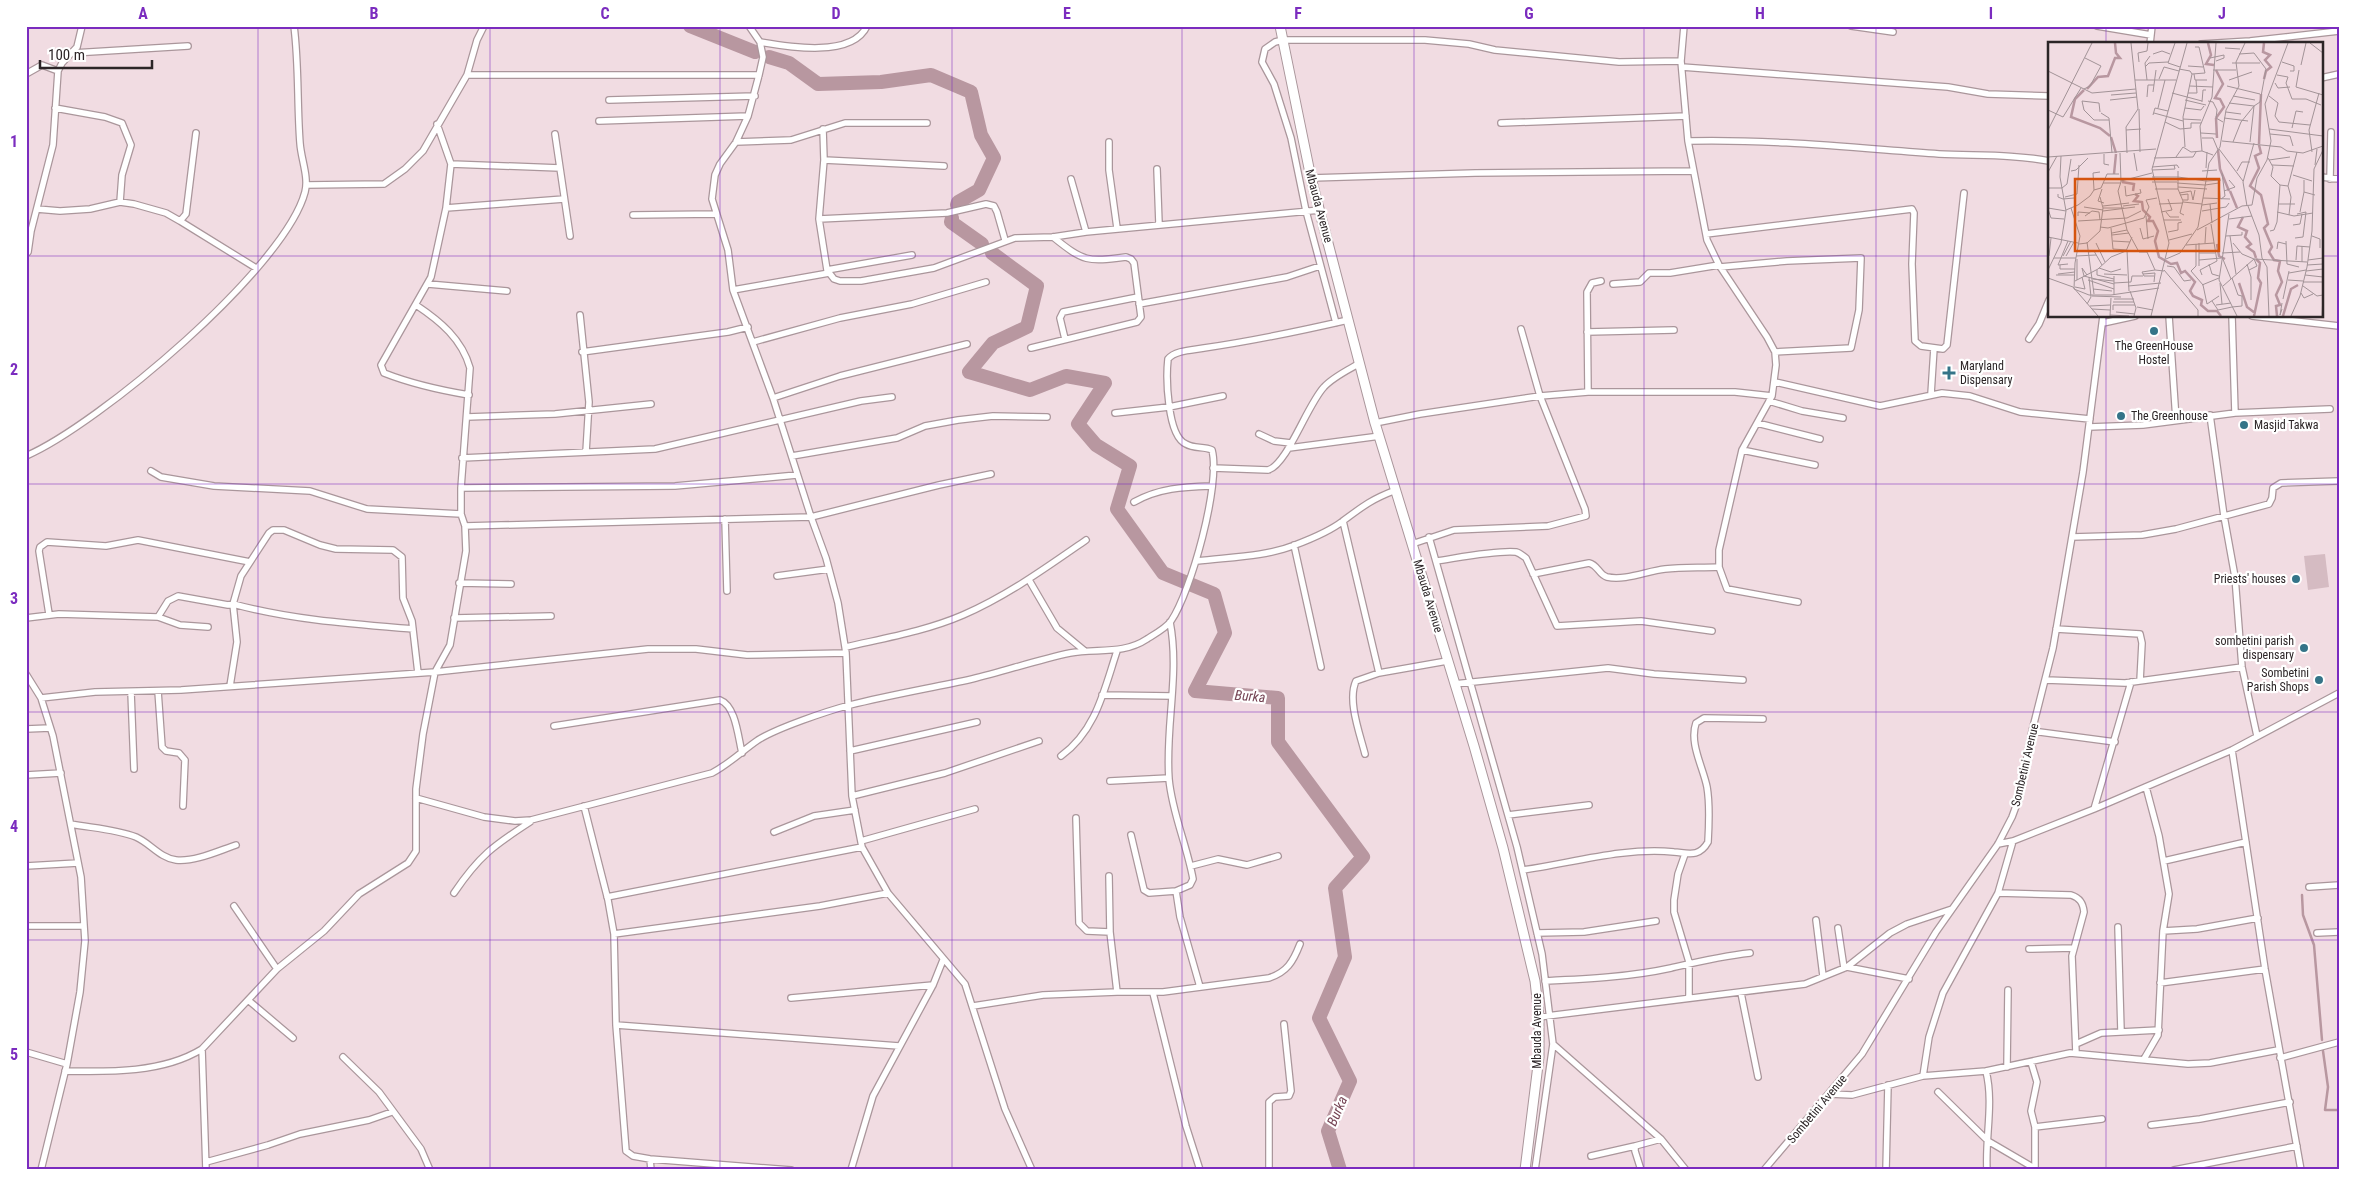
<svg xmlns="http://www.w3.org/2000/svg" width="2365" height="1196" viewBox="0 0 2365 1196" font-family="'Roboto Condensed',sans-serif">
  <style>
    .green { fill: #d5bbc2 }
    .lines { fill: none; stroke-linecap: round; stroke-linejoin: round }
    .stream { stroke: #b897a0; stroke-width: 2.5 }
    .river { stroke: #b897a0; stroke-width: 14 }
    .street-casing { stroke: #aa969b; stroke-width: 8 }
    .secondary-casing { stroke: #aa969b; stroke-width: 11 }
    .street { stroke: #fff; stroke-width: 5.5 }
    .secondary { stroke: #fff; stroke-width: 9 }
    .grid { fill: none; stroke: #7b2cbf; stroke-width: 1; stroke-opacity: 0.55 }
    .poi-dot { fill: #347488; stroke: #fff; stroke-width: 2 }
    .labels { text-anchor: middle; stroke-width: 4.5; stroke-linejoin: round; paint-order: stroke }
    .street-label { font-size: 12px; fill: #2c2527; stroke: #fff }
    .poi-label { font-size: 12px; fill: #2c2527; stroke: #fff; text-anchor: start }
    .water-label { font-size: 14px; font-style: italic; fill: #754454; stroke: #fff }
    .inset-river { fill: none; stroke: #b897a0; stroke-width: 2.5 }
    .inset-road { fill: none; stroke: #a29397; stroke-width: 1 }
    .view { fill: #d5540f; fill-opacity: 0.15; stroke: #d5540f; stroke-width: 2.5 }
    .inset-edge { fill: none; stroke: #2c2527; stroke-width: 2.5 }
    .neatline { fill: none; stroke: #7b2cbf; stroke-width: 2 }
    .grid-label { font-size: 16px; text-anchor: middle; font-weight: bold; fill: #7b2cbf }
  </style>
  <rect width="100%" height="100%" fill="#f1dce2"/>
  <path class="green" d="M2325,554l4,33 -21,3 -4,-34z"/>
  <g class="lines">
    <path class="stream" d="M2302,895l1,20 11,30 8,95
      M2323,1051l5,36 -3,23h14"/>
    <path class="river" d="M690,26l65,26
      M769,57l20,6 29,21 63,-2 50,-7 40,17 10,43 13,23 -15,32 -21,12 -1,3
      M952,218l-1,4 31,22
      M992,253l45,33 -10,41 -34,16 -24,29 61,18 36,-14 39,7 -27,41 18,21 34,21 -13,43 46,64 51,21 11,39 -30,58 83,7v44l85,115 -28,31 10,69 -26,61 31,63 -22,50 12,39"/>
    <g class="street-casing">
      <path id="street" d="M749,26l11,16 3,15 -4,18 -11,41 -12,26 -16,22 -5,11 -3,24 16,51 5,40 40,108 38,119 15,41 12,45 8,50 6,143 10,51 26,46 77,91 40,125 27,61
        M1684,26l-3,35 7,80 19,99 12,25 48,72 8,15 1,13 -4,31 -30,54 -23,100v17l8,22 71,13
        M1851,26l42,6
        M2097,26l54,9
        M760,42c29,5 92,16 107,-16
        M2150,44l2,-18
        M2201,44l49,-3 89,-10
        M73,53l115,-7
        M1682,67l266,20 40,7 61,2
        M26,74l16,-9 16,6
        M467,75h292
        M2321,78l18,-4
        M609,100l146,-4
        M55,108l50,9 17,6 9,22 -9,30 -2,27
        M599,121l149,-5
        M1501,123l185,-7
        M437,124l14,40 109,4
        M823,129l1,31 -5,59 8,51 7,9 6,2h21l73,-13 81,-30 38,-1 33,-5 -15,-53
        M555,134l15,102
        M1688,141c84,-2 167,7 251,13 37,2 73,0 110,7
        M736,142l55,-2 54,-17h82
        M1109,142v28l8,58
        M824,160l120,6
        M451,164l-5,44 -15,69 -50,88 3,8c28,11 55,17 85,22
        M1157,169l2,55
        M2321,177l18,2
        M1311,178l164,-5 217,-2
        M2330,179l1,-47
        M306,185l78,-1 21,-15 18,-18 44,-76 10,-35 7,-14
        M446,208l118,-9
        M37,209l23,2 30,-2 30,-7 14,2 32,9 14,8 76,47
        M633,215l83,-1
        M819,219l128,-6 39,-9 8,2 3,6 8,28
        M180,221l6,-7 10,-81
        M1086,232l234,-22
        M1706,234l206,-25 2,4 -2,51 3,77 6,5 22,3 4,-4 17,-152
        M26,254l2,-2 3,-21 22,-86 5,-74 4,-8 15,-16 5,-21
        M1720,267l67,-6 74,-3 -2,52 -8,38 -76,4
        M827,270l85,-15
        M428,284l79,7
        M1613,284l27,-2 9,-9h21l49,-8
        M733,290l96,-17
        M1139,304l148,-27 33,-11
        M416,305c24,16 46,34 54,63l-9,120 214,-2 122,-11
        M580,315l9,87 -3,50
        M2169,316l7,104
        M2232,316l3,97
        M2252,316l87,10
        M1336,323l-30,-112 -15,-73 -17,-54 -12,-22 3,-13 10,-7 8,-2h142l44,4 26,6 124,12 62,-1
        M2103,323l32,-7
        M1587,332l87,-2
        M1065,339l-5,-21 3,-6 75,-15
        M2029,339l10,-15 10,-24
        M753,342l87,-24 72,-14 74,-22
        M1031,348l106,-26 4,-5 -7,-54 -3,-4 -5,-2c-39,5 -42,5 -73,-20
        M582,352l146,-20 20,-5
        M1775,382l105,24 62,-13 28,3 50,16 70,7
        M1588,392l-1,-100 5,-9 9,-2
        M1931,394l3,-46
        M773,398l67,-22 127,-32
        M1769,401l33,10 41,7
        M1115,413l54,-6 54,-11
        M2210,415l14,101 11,61 7,90 15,69
        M467,417l88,-3 96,-10
        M1375,423l45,-9 120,-18 48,-4h147l37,4
        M1757,423l63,16
        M2089,427l54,-2 92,-12 95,-4
        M1259,434l15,7 17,2
        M1289,448l91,-12
        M1742,450l73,15
        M26,456c72,-31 259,-188 279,-264 4,-15 -4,-33 -5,-49 -3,-39 -1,-78 -6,-117
        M792,456l105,-18 28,-12 33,-6 35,-4 54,1
        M462,458l193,-9 206,-48 31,-4
        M1213,468l55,2c19,-5 39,-65 56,-83 9,-10 24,-17 36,-24
        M151,471l10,6 53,9 96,5 57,18 94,5
        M1134,502c25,-14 49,-15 77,-16
        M725,519l2,72
        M1343,521l36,152
        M465,526l346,-9 128,-32 52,-11
        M1429,537l88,310 25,107 11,90 -18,126
        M2072,537l70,-2 34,-6 93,-25 3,-6 1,-10 8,-5 58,-2
        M1412,544l42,-14 94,-4 38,-10 -1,-7 -45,-113 -19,-67
        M1294,545l27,122
        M1197,561c33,-4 68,-4 98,-16 16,-6 35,-14 48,-24 20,-15 29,-22 53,-31
        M1436,561c21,-3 60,-11 80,-9 4,1 7,4 10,6l31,68 84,-5 71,10
        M1533,574l56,-11c9,2 10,12 18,14 18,4 40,-6 58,-8 18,-2 36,-1 54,-2
        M777,576l52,-7
        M1029,580l28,48 28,23
        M459,583l52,1
        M49,614l-10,-63 1,-4 7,-5 59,4 32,-6 112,22
        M158,617l10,-16 10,-5 50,9 5,-1 8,-28 28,-43 4,-3h11l36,15 16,4 57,1 9,7 1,41 9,23 6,52
        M26,618l33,-4 99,3 22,8 28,2
        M454,618l97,-2
        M1170,622c10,52 -5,105 -1,157 3,34 18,66 24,100l-3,6 -14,6 4,26 20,70
        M2056,629l84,5 2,9 -2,38
        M846,647c39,-9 80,-16 117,-32 44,-19 84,-48 123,-75
        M26,674l15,24 12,38 28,141 4,64 -5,51 -13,72 -26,106
        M2046,680l79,3 117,-16
        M1454,684l154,-16 46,6 89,6
        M230,686l7,-44 -4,-38c59,16 119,20 180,25
        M158,691l4,56 4,4 13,2 6,7 -2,46
        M131,692l3,77
        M1102,695l70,1
        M41,698l54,-6 86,-2 254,-18 213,-23h48l51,6 99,-2
        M554,726l166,-26c16,6 18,37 22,53
        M26,729l24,-1
        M2032,731l83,11
        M2232,750l33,219 36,201
        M850,751l127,-29
        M1365,754c-5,-20 -18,-54 -9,-73l23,-8 68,-12
        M1061,756c35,-25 43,-66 56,-105
        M26,775l35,-2
        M1110,781l59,-3
        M852,796l93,-23 94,-32
        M416,798l68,19 31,4 16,-1 181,-47c17,-9 30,-22 46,-33 19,-12 69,-29 92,-35 40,-10 81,-17 122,-26 33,-8 65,-19 98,-26 27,-5 53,2 77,-14 8,-5 19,-11 24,-18 20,-29 50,-137 41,-171 -8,-4 -18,-1 -26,-6 -19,-8 -20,-67 -18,-85 7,-9 26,-9 36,-11 49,-7 96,-17 144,-28
        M584,806l24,94 6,34 2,91 10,126 7,5 17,3 141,11
        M2094,809l37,-127
        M1508,815l81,-10
        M1076,818l3,105 8,8 23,1 7,60h46l106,-14c18,-6 24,-16 31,-34
        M71,824c21,4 44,5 65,13 14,6 24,21 40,23 19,2 42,-9 60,-15
        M774,832l40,-16 41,-6
        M1131,835l13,55 5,3 27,-2
        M861,841l114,-32
        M1998,844l15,-3 81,-32 138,-59 107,-57
        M1685,854l-7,20 -4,26v12l15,50v35
        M2164,861l82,-19
        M26,866l52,-3
        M1191,866l27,-7 29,6 31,-9
        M1523,870c49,-7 101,-23 151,-18 14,1 25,6 34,-10 1,-17 2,-38 -1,-55 -4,-20 -18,-44 -11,-64l8,-5 59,1
        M1109,876l1,56
        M2309,887l30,-2
        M454,893c25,-37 39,-47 76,-71
        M1998,893l73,2c9,3 12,8 13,17l-12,44 4,97
        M607,897l255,-50
        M234,906l43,63
        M1816,920l7,56
        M26,926h58
        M2118,927l3,104
        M1838,928l6,40
        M2163,931l34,-2 61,-11
        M1537,933l47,-1 72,-11
        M2317,933l22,-1
        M614,934l206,-28 68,-13
        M2029,949l44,-1
        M1847,967l62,12
        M1545,981c42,-2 85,-4 126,-13 26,-6 51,-12 79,-15
        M2160,983l105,-14
        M1153,993l33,133 14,44
        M1741,993l17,84
        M791,998l142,-13
        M248,1000l45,38
        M973,1006l70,-11 74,-3
        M1539,1017l266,-33 42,-17 43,-34 17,-9 45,-15
        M616,1025l283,21
        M1553,1044l108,95 25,31
        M2076,1044l25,-11 58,-3
        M202,1049l4,121
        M26,1052l41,12
        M343,1057l36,35 42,57 9,21
        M2280,1058l59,-16
        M2144,1059l14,-24 5,-104 6,-37 -10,-58 -13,-49
        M2031,1062l6,20 -6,29 4,16v43
        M2007,1067l1,-77
        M65,1071c45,1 98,2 137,-22l75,-80 47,-38 35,-37 49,-31 8,-12v-62l7,-55 12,-62 15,-27 16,-94 -1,-25 -4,-12v-26
        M1986,1071c8,33 -1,65 1,99
        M1923,1076l6,-39 14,-44 55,-100 15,-52
        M1938,1092l50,49 46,27
        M1830,1094l22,1 71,-19 63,-5 84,-18 118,11 22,-1 68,-13
        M2151,1125l49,-6 90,-17
        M2035,1127l67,-8
        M1591,1156l44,-10
        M650,1159l1,11
        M206,1162l62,-17 32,-11 69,-14 23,-8
        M851,1170l22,-74 60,-111 10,-25
        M1269,1170v-68l6,-5 14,-1 2,-5 -7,-67
        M1641,1170l-6,-19v-5l26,-7
        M1764,1170l98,-116 74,-122 62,-88 14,-27 7,-19 13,-67 21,-83 30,-176 20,-156
        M1886,1170l2,-85
        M2174,1170l123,-24"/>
    </g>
    <g class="secondary-casing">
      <path id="secondary" d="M1280,26l31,152 64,245 99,323 29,102 32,133 4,36v40l-14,113"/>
    </g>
    <use href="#street" class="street"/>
    <use href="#secondary" class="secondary"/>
  </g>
  <path class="grid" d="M258,26v1144M490,26v1144M720,26v1144M952,26v1144M1182,26v1144M1414,26v1144M1644,26v1144M1876,26v1144M2106,26v18M26,256h2023M2321,256h18M2106,316v854M26,484h2313M26,712h2313M26,940h2313"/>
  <g class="poi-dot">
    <circle cx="2154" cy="331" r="5"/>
    <path d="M1946.5 365.5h5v5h5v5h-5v5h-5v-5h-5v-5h5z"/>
    <circle cx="2121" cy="416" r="5"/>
    <circle cx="2244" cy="425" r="5"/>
    <circle cx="2296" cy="579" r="5"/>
    <circle cx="2304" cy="648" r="5"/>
    <circle cx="2319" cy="680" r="5"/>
  </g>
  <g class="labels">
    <g class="street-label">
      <text transform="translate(1319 206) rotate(75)" y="4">Mbauda Avenue</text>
      <text transform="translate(1428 596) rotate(73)" y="4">Mbauda Avenue</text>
      <text transform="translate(2025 765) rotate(-77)" y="4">Sombetini Avenue</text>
      <text transform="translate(1537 1031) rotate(-90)" y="4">Mbauda Avenue</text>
      <text transform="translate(1817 1109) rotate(-50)" y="4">Sombetini Avenue</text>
    </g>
    <g class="poi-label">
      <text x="2154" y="350" text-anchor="middle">The GreenHouse<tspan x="2154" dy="14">Hostel</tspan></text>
      <text x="1960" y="370">Maryland<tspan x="1960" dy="14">Dispensary</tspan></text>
      <text x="2131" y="420">The Greenhouse</text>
      <text x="2254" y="429">Masjid Takwa</text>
      <text x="2286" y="583" text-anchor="end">Priests' houses</text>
      <text x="2294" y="645" text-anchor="end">sombetini parish<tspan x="2294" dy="14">dispensary</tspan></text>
      <text x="2309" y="677" text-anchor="end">Sombetini<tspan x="2309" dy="14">Parish Shops</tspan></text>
    </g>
    <g class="water-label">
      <text transform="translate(1250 696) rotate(5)" y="5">Burka</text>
      <text transform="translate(1337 1111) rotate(-67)" y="5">Burka</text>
    </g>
  </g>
  <g transform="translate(2048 42)">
    <rect width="275" height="275" fill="#f1dce2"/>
    <path class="inset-river" d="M160,1l3,12 -5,9 8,1M216,1l-1,9 7,3 -5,5 6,7 -5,4 -2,8M168,28l7,14 -8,14 5,1 4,8 -8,11M39,47l11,-12 10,-1 7,-18h5l-4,-5 -1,-10M36,48l-9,9 -4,18 29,11 10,8M168,76l1,20M63,95l5,16M211,102l2,-50M211,103l2,8 -6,3 4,12 -9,18 11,9 7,29 -4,4 8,19 -3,5 5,8 6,1 -2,10 4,11 -6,13 4,10 -4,1 1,10M170,108l2,19 9,22M66,132l2,-20M74,140l12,2 -1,7M182,149l7,17M87,152l3,2 -4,5 8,1 1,8 7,7 -2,4h5l5,10 -3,10 4,16 12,7 6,-1 4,10 4,-2 10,11 -5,9 3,5 9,4 -1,5 7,6h9l4,5M195,175l-5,10 9,4 -2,6 6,7 -4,3 7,5 2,6M169,202l2,12 6,3M191,241l8,24 8,6M206,274l7,-33 -3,-5 2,-15 -4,-4M235,274l8,-27 7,-4"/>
    <path class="inset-road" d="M127,1l-7,20 12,4M262,1l13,10M177,6l15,1M105,12l9,-3 8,3M191,12l15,-1 12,16 -6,33 -6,4 -4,36M162,16l14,-3v3l-8,3M91,20l-1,-9 9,-2 1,-8M234,20l12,4v5h-4M184,21h28M253,23l5,-22M140,24l15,1M97,25l4,-4 19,-1M131,27l11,2 2,3 -9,43 2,30M165,28h23M251,28l-3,17 27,8M0,29l44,22 44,-4M144,32l13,-1 -6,-26h-4M146,32l1,6h12M229,33l11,2 -2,6 6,16h14l15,6M111,37l5,-12 15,4M87,38h41M99,38l-2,-17 5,-7M181,38l23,-8M227,41l3,5 12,-1M142,44l23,1M179,44l33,8M36,47l6,-3 11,-20 -16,-8M105,50l3,-22M124,51l30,8M140,51h9l-1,-13M63,53l25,-2M185,54l22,4M221,54l9,7 -3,13 4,6 31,3M99,55l1,-12h6M62,58l27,-3M137,58l21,5M160,59l5,1 4,8 -1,8 7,4M154,60l1,-12h3M181,61l25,3 -13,16 -8,20M110,66l7,-28M137,66l16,2 3,-4M91,67l1,43M0,68l15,7 18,-29M52,70l-1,-9 -17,-2 2,9 10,10h15M178,70l15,2M53,71l8,5 3,35M106,71l29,8M105,73l2,-7 13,3M176,76l24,3M135,77l18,1M117,80l15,7 11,-1v-5h10M244,86l4,-17 7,1M221,87l54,7M0,88l44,-87M78,88l15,-1M153,91l15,1M222,92l20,2 3,10M154,96h11l5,12M174,99l59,6 6,4 16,2 20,-7M171,107l24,32M264,110l-3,-22 10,-37M72,111l1,29 -3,9 9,39 12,22h8l8,18 9,1M79,111l-1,-26 12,-18 -7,-66M86,111l3,18M56,112v10l5,1M165,113l-11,-4 -2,-25 12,-29 4,-54M0,115l108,-8M128,115l7,-10 8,5 11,-1M106,116l39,-1 3,-5M220,116l5,9 -2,9 9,9 8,1M221,118l21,-3M224,123l22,1M267,123l2,-16M104,125l25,-2 2,3M158,126l1,-16M104,128l23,-1 -1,-4M23,129l5,-1 12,-12M130,129v18l5,12 -3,12 4,2M154,129l15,-1M189,129l5,-9h8M0,130l9,-16M245,133l19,6M104,135h26M130,135l28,4M256,138v12l11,3M73,139l31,-8M158,139l15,-1M104,140h25M55,141h18M129,141l28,2M157,143l14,-2 1,15M77,144l1,10 15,-3 -1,-4M130,145l29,2M0,146h14l5,-4 4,-25M54,147l-4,12 6,2M107,147h23M46,148l7,-2 6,-14h12M176,149l11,-4 -6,-7M131,151l12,-2 2,9 2,-10M10,152v3l5,2 11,-1M132,153l8,-1v6h-5M17,155l12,-3 2,-29M52,155l3,11h21M155,156l27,1M173,157l4,-3 -3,-23M135,160l19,2M111,162l24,-1M162,162l2,19M230,162h17M154,163l15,-2M55,164l26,-3M75,164l16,-2M199,164l-4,-24 11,-39M200,164l11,29 3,23 5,9 2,49M36,165l19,3M0,166l18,3M23,166l9,28 -5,27 -1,26 15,6h22l48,-7M0,167l3,9 13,1M18,168l12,-5 12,-9 4,-6 -1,-17 7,-1M55,169l32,-4M154,169l24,-4 3,-4M113,170l11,-2 -4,-11M118,170l4,5h9M229,170l17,4 19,-3M252,170l4,-20M181,172l-10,66 18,36M241,173l2,-18 -3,-11 9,-34M30,174v-4l12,1M37,174l7,-5 7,1 1,8M98,174l2,23M79,176l14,-7M181,177l23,-3M116,178h17M30,179l49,-3M163,182l6,37M245,183l7,-1 2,-10M52,185l8,1 36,-10 5,-11 -3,-7 11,-2M63,186l2,21 14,1M92,186l3,11 11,-3M149,188l45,-24 10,-1 5,-27 10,-18 4,-19 -6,-37 23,-61M222,189l4,-1 3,-8 3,-37M120,190l10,-2v-7l4,-1M64,191l15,-3M64,193l17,-2M178,194l16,-1v-3M182,194l6,38M264,194l8,3v9M0,195l30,6M247,196l8,-1 3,-25 -9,2M121,198l23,-6M20,199l-10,24 10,-1M65,199l17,1M238,199l1,23 12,3M39,200l7,52M48,201l9,19M151,201v23M157,201l1,-16M185,201l9,11 12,5M31,202l8,-1 13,-12 3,-23M148,202v22l-5,5 12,14 4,19 12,-8M138,203l28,-2M229,207l1,-7 8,2M79,208l2,41M40,210l6,-1 8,14M151,211h16M174,211l18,-1M1,214l2,-18M15,214l8,-15M18,214l8,-14M28,214l20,-1M174,215l9,22M6,216h22M29,217v21M118,217l14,-6 18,-26 11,-64 11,-16 6,-37 13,-24 -3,-24 9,-19M151,218l22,-2M248,218l1,-14 13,1M260,218l15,-2M254,220v-16M161,222l3,10 7,2M199,222l4,13v23M12,223v4h15M259,223l16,-1M119,224l7,1 10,14 7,-1M51,226l12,4 10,-3M0,228l13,-27 5,-32 -6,-34 1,-21M49,228v5l17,4M116,228l34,40v6M201,228l8,-4 -3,-7M258,229l17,-2M241,231l17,-3M10,232l17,-2M56,232l23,1M95,232l12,-1 -1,9M8,233h19M39,233l-5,-7 2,8 30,8M154,233l-2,-5 17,-9M257,233l18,2M66,234v19M106,234h-10l-2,-4 13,-2M0,236l25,9 25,29M184,236l6,17 4,1v10l-10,1M45,237l21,2M40,238l26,9M240,238l15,1M27,239l23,-12 13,-12 15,-6 6,-14M255,240h20M66,241l17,-1 1,-6h11M172,241l2,21M154,243l17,-7M80,244l33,-3M175,244l31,-27 53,3M255,244l14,10 6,-1M27,245l10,2 -3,-12M45,247l19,2M82,249l6,17 -2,8M253,251l3,5 9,-4M44,254l29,1M66,257h20M235,257l6,-28M164,259l6,9 14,-3M65,260h21M234,261l-2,12 2,-6M39,262l4,-7 -2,-20M168,263l15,-2M42,264l20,-1M89,265l16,3M44,267l18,1M65,268v-5h22M68,270l19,2M62,273l19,1M62,274l1,-18M103,274l18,-73 -17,-74 35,-126M243,274l9,-20 7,-29 5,-36 2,-62 9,-19M274,274l1,-21"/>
    <path class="view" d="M27,137h144v72h-144z"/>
    <rect width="275" height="275" class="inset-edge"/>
  </g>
  <rect width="2365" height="1196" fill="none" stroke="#ffffff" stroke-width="55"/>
  <path d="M40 60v8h112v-8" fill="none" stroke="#2c2527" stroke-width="2.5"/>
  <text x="48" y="60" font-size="15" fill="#2c2527" stroke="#ffffff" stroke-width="4" paint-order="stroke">100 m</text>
  <rect x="28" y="28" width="2310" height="1140" class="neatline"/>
  <g class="grid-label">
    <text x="143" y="19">A</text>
    <text x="374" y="19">B</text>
    <text x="605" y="19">C</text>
    <text x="836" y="19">D</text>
    <text x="1067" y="19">E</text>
    <text x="1298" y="19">F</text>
    <text x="1529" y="19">G</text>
    <text x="1760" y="19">H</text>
    <text x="1991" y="19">I</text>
    <text x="2222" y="19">J</text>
    <text x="14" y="147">1</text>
    <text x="14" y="375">2</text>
    <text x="14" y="604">3</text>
    <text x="14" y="832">4</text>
    <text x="14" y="1060">5</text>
  </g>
</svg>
